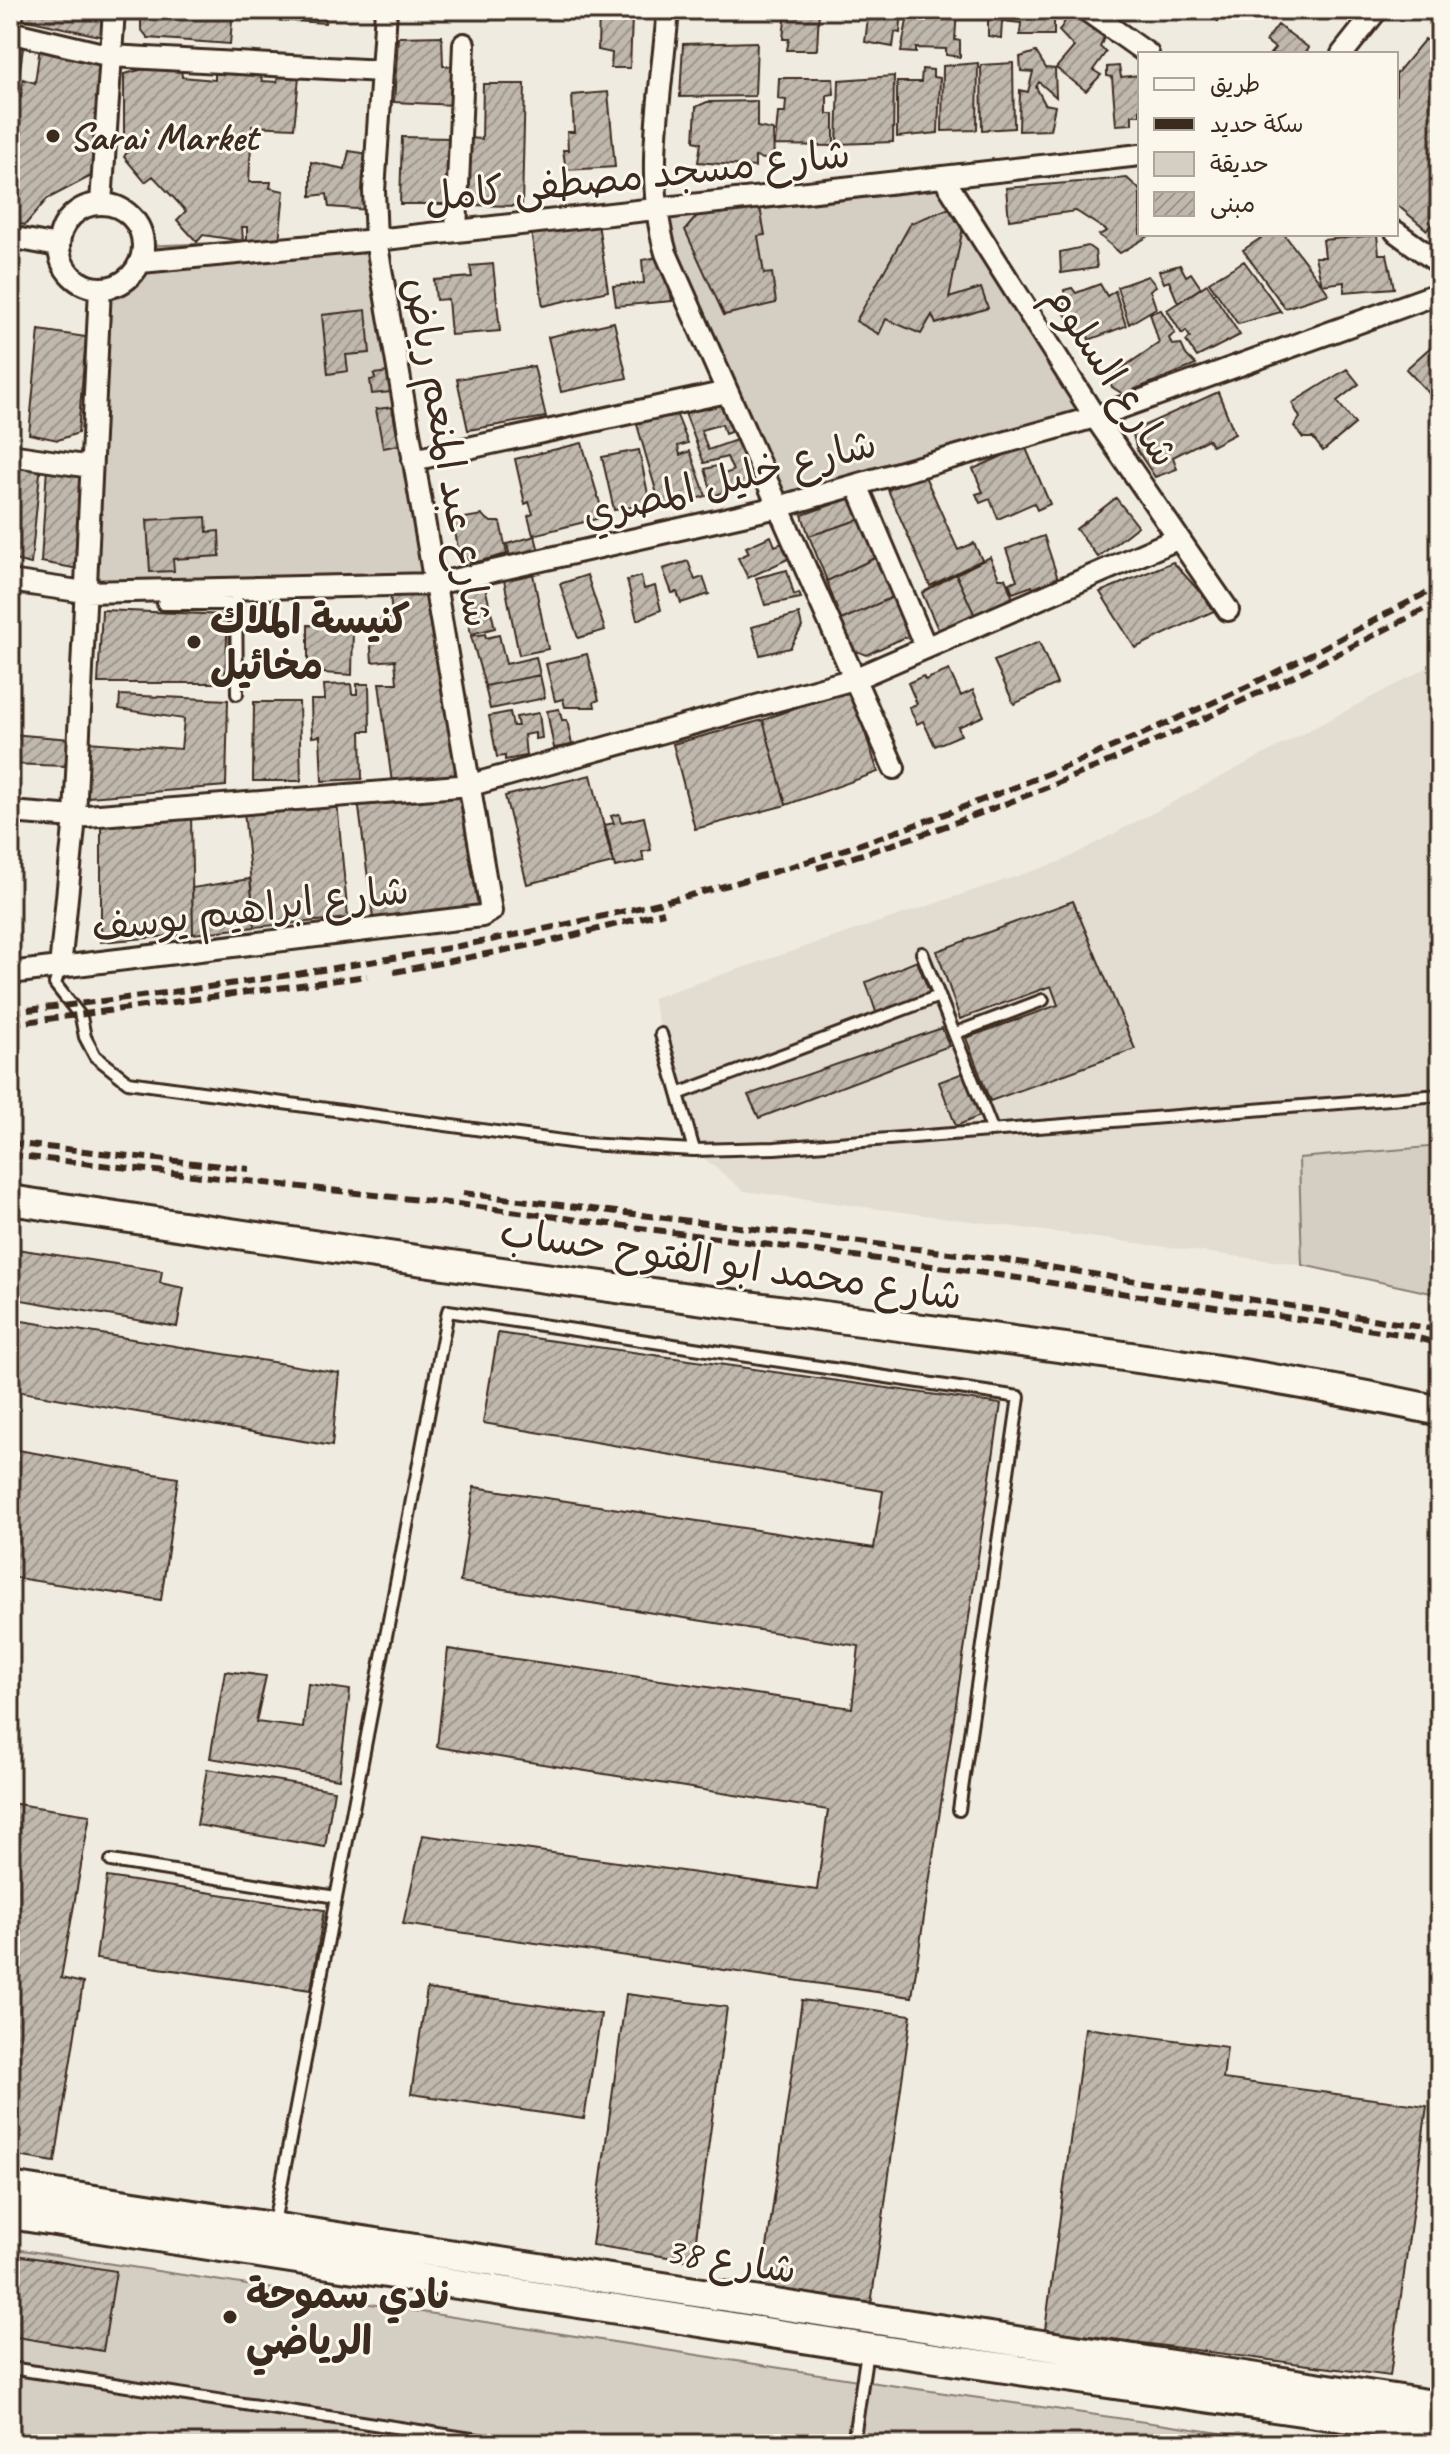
<svg xmlns="http://www.w3.org/2000/svg" width="1450" height="2454" viewBox="0 0 1450 2454" font-family="Caveat,'Playpen Sans Arabic',sans-serif">
  <style>
    .built { fill: #e2dcd1 }
    .green { fill: #d5cec3; stroke: #887c70; stroke-width: 2 }
    .building { fill: url(#building-hatch); stroke: #3b2a1e; stroke-width: 2 }
    .lines { fill: none; stroke-linecap: round; stroke-linejoin: round }
    .lane-casing { stroke: #3b2a1e; stroke-width: 16 }
    .street-casing { stroke: #3b2a1e; stroke-width: 26 }
    .secondary-casing { stroke: #3b2a1e; stroke-width: 34 }
    .lane { stroke: #fbf7ec; stroke-width: 10 }
    .street { stroke: #fbf7ec; stroke-width: 20 }
    .secondary { stroke: #fbf7ec; stroke-width: 28 }
    .rail { stroke: #3b2a1e; stroke-width: 6; stroke-dasharray: 12 6; stroke-linecap: butt }
    .poi-dot { fill: #3b2a1e; stroke: #fbf7ec; stroke-width: 3 }
    .labels { text-anchor: middle; stroke-width: 6; stroke-linejoin: round; paint-order: stroke }
    .poi-label { font-size: 40px; font-weight: bold; fill: #3b2a1e; stroke: #fbf7ec; text-anchor: start }
    .street-label { font-size: 40px; fill: #3b2a1e; stroke: #fbf7ec }
  </style>
  <defs>
    <pattern id="building-hatch" width="6" height="6" patternUnits="userSpaceOnUse" patternTransform="scale(2)"><rect width="6" height="6" fill="#c0b8ad"/><path d="M-1 1l2-2M0 6l6-6M5 7l2-2" fill="none" stroke="#9d968c"/></pattern>
  </defs>
  <rect width="100%" height="100%" fill="#f0ebe0"/>
  <filter id="ink" filterUnits="userSpaceOnUse"><feTurbulence type="fractalNoise" baseFrequency=".0125" numOctaves="2"/><feDisplacementMap in="SourceGraphic" scale="16" xChannelSelector="R" yChannelSelector="G"/><feConvolveMatrix kernelMatrix="1 2 1 2 8 2 1 2 1" color-interpolation-filters="sRGB"/></filter>
  <g filter="url(#ink)">
    <path class="built" d="M1440,661v634l-138,-30 -558,-74 -50,-41 -42,-152 410,-137z"/>
    <path class="green" d="M952,174l144,232 -311,99 -127,-299z
      M378,236l56,343 -349,13 19,-303c24,-7 36,-19 40,-43z
      M1440,1146v149l-138,-30 -3,-107z
      M10,2248l880,137 406,59h-1286z"/>
    <path class="building" d="M10,10h12l-2,9 -10,-3z
      M26,10h80l2,28 -85,-19z
      M141,10h92l-3,34 -82,-6 -7,-9z
      M245,10h81l-1,13 -81,-5z
      M599,10h21v7h12l-2,51h-19l1,-15 -14,-3z
      M786,10h33l-2,40h-30l2,-11h-6z
      M869,10h33l-2,23 -5,-1 -2,15 -28,-5z
      M909,10h48l-2,30 5,1v16l-14,-2v-6l-30,-1v5l-15,-1z
      M973,10h81v25h-34l1,-12 -19,-2 -1,17 -13,-2v-17l-14,-2z
      M1204,10h22l-8,11z
      M1069,15l7,6 3,-5 26,19 -5,12 6,5 -13,18 8,5 -15,16 -30,-23 18,-21 -15,-16z
      M1278,25l31,23 -4,6h-35l5,-6 -9,-7z
      M442,36l1,30h14l-3,39 -60,-3 4,-65z
      M1425,39l15,13v162l-13,16 -31,-26v-130z
      M757,42l-2,54 -75,1 3,-53z
      M10,45l13,3 -5,35 -8,-2z
      M40,47l61,16 -8,112 -46,24 -22,26 -15,-4v-128l11,4 2,-18 12,4z
      M1036,52l10,16 9,1 1,28 -17,-15 -3,5 9,17 10,2 -5,24 -31,1 1,-41 8,2 5,-20 -12,-1 -1,-14z
      M978,63l-1,67 -35,1 1,-65z
      M1013,63l1,65 -32,2 -1,-65z
      M1119,66l2,11 19,-2v40h-8v9l-16,1 -4,-48 -5,-1v-9z
      M181,68l1,9 33,3v-6l45,-2 2,9 15,1 1,-7 21,2 -5,51 -42,-2 -3,56h22l-1,6 14,3 -5,51 -32,3v-18h-5l1,14 -40,-6 -6,7 -20,-22 9,-9 -33,-35 -8,6 -21,-25 5,-8 -5,-6v-69l20,-5z
      M922,69l11,1v7l7,1 -2,55 -41,4v-55h24z
      M894,76l-1,66 -56,2 2,-64z
      M779,78h54l1,16 -7,1v19h7v32l-59,-1 3,-32h7l1,-13 -8,-1z
      M483,84h42l-3,122 -55,-1 1,-67 14,1z
      M608,92l7,75 -49,3 -3,-20h5l-1,-18h7l-2,-37z
      M757,101v26l16,3 1,31 -19,-4v10l-57,-5 3,-19 -7,-2 2,-34 11,-5z
      M402,137l49,1 -3,66h-48z
      M349,151l27,4 -7,55 -40,-3 -2,-13 -16,2v-34l34,7z
      M1127,178l13,12v44h12l-32,19 -21,-18 8,-4 -31,-20 -67,9 -3,-32z
      M759,202l6,33 -7,1 6,38 8,-1 4,30 -52,12 -39,-85 18,-21z
      M947,209l18,8 -16,81 32,-10 7,20 -52,16 -4,-9 -11,19 -35,-15 -7,15 -23,-13 55,-98z
      M597,216l11,75 -65,15 -13,-80z
      M1267,234h17l45,60 -44,14 -42,-58z
      M1377,235l2,19h8l7,34 -50,4v-10l-22,3 -7,-28h10l-2,-17z
      M1088,246l7,5 2,17 -36,5 -1,-21z
      M664,256l8,45 -56,5 -3,-20 31,-3 -2,-23z
      M1244,261l37,51 -43,12 -29,-42z
      M493,264l7,67 -49,4 -3,-36 -12,1 -2,-20 38,-3 -2,-11z
      M1180,265l6,11 5,-3 10,15 -23,15 -9,-22 -5,2 -5,-12z
      M1148,276l8,10 -6,4 6,18 -27,16 -12,-37z
      M1100,284l7,12 8,-5 11,35 -37,14 -1,-5 -7,2 -16,-23 -1,-24 8,-2 4,5z
      M1207,284l33,51 -43,22 -11,-16 4,-4 -4,-6 -4,3 -15,-24z
      M366,310l4,43 -24,2 2,16 -20,3 -6,-59z
      M1161,310l14,23 -6,5 3,7 9,-1 5,11 10,10 -73,29 -11,-7 -3,-10 50,-34 -9,-30z
      M614,322l13,56 -66,14 -13,-55z
      M39,330l47,7 -8,96 -20,7 -29,-6z
      M1433,345l7,8v52l-34,-36z
      M534,366l12,51 -78,13 -11,-51z
      M1347,369l12,15 -22,17 18,23 -32,27 -10,-13h-10l-9,-12 6,-8 -8,-15z
      M395,371l2,15 -6,6 -19,2 -2,-14 5,-1 -1,-5z
      M1218,392l17,42 -23,12 -4,-7 -35,18 4,12 -22,8 -18,-27 -5,-19z
      M726,398l10,32 -11,4 -3,-10 -21,6 7,20 31,-11 13,44 -39,13 -8,-27 16,-4 3,9 9,-3 -6,-14 -23,6 -19,-50z
      M392,407l7,38 -16,3 -7,-39z
      M676,413l12,30 -10,3 2,9 10,-4 16,45 -45,12 -25,-87z
      M582,443l22,74 -71,18 -5,-19 5,-2 -4,-12 -4,2 -10,-45z
      M1025,446l25,58 -13,6 -3,-7 -36,16 -8,-20 -10,4 -4,-9 7,-2 -10,-23z
      M639,450l11,54 -36,6 -12,-53z
      M10,461l31,2 -10,101 -21,-5z
      M47,467l43,2 -6,101 -43,-8z
      M924,474l34,76 16,-7 8,17 -52,26 -42,-96z
      M857,496l7,22 -55,18 -7,-21z
      M1116,498l22,28 -40,31 -22,-28z
      M482,515l9,7h9l7,32 -34,9 -14,-9 -6,-34z
      M206,517l1,15 12,-1 1,25 -47,3 1,12 -24,1 -3,-52z
      M864,518l13,39 -50,24 -18,-45z
      M535,536l6,23 -29,7 -5,-22z
      M771,536l4,10 10,-4 7,15 -44,21 -10,-20 11,-5 -3,-6z
      M1044,536l17,52 -25,9 -4,-11 -19,7 -4,-10 8,-3 -11,-31z
      M877,557l16,40 -52,23 -14,-39z
      M990,557l9,21h6l10,26 -39,14 -20,-44z
      M688,561l7,19 8,-3 6,17 -28,9 -4,-11 -5,1 -9,-24z
      M1173,562l43,48 -81,38 -35,-56z
      M532,569l16,80 -29,6 -16,-80z
      M787,570l7,25 5,-2 2,5 -36,7 -9,-27z
      M956,574l20,44 -36,16 -18,-41z
      M587,575l18,55 -27,8 -18,-54z
      M641,576l3,13 11,-3 6,24 -24,10 -10,-40z
      M485,587l10,41 -24,6 -10,-42z
      M390,593l38,2 31,169 -5,11 -62,8 -13,-100h18l-2,-23 -23,2 -3,-41 23,-3z
      M893,597l17,38 -44,20 -12,-5 -13,-30z
      M102,610l126,5 -3,68h-127z
      M799,614l3,13 -12,21 -30,7 -8,-28z
      M308,625l45,1 -1,49 -44,-3z
      M485,634l1,4 13,-3 7,29 30,-7 4,18 -55,11 -14,-50z
      M1039,642l18,42 -43,20 -20,-43z
      M587,654l12,46 -5,2 1,5h-30l-2,-8 -8,2 -9,-37z
      M949,670l12,26 12,-6 11,26 -26,11 3,8 -26,11 -12,-25 -6,3 -8,-17 8,-3 -9,-21 15,-7 2,4z
      M540,675l5,23 -55,11 -5,-23z
      M351,684l1,10h5v-10h12l1,47h-9l1,48 -40,2 -2,-45 -8,1 -1,-37h14l-1,-15z
      M850,687l28,85 -92,33 -23,-85z
      M120,695l108,5 -2,86 -137,11 -6,-10 5,-45 93,7 3,-30 -65,-10z
      M254,702h45l2,79h-48z
      M559,709l3,11h5l5,25 -18,3 -7,-37z
      M510,712l3,14h5l-2,-9 23,-4 3,25 -7,1v-6l-11,2 2,21 -21,4v-4l-8,1 -8,-41z
      M763,720l23,85 -91,24 -22,-85z
      M10,734l61,5 -6,27 -55,-2z
      M591,775l22,88 -86,21 -22,-88z
      M458,793l27,112 -112,13 -15,-118z
      M337,802l11,116 -93,9 -11,-116z
      M191,813l2,121 -92,8v-123z
      M619,814l2,8 23,-5 7,33 -9,2 2,9 -29,6 -10,-42 9,-2 -3,-7z
      M250,879l5,48 -62,7 -1,-46z
      M1073,901l62,148 -145,52 -24,-63 92,-33 -7,-19 -91,33 -23,-68z
      M917,961l13,33 -53,21 -11,-33z
      M942,1028l7,18 -190,72 -11,-23z
      M963,1073l17,43 -24,10 -17,-44z
      M10,1248l152,23 -2,12 24,5 -7,39 -167,-29z
      M10,1319l329,54 -7,73 -322,-56z
      M498,1333l503,71 -89,593 -509,-73 20,-89 394,55 11,-80 -391,-63 11,-98 404,59 7,-62 -399,-64 14,-95 400,61 9,-57 -400,-68z
      M18,1450l160,28 -17,122 -151,-23v-70z
      M10,1460l6,1 -6,42z
      M225,1671l41,5 -10,46 47,6 5,-44 42,6 -11,89 -129,-21z
      M207,1769l127,21 -9,57 -128,-22z
      M10,1803l80,12 -29,163 22,5 -28,179 -45,-7z
      M107,1877l217,33 -13,80 -215,-31z
      M427,1989l174,25 -17,105 -173,-25z
      M626,1994l101,13 -34,254 -101,-16z
      M802,2000l109,15 -40,290 -110,-15z
      M1085,2028l142,19 -4,32 204,27 -37,270 -345,-46z
      M10,2254l106,17 -13,80 -93,-15z"/>
    <g class="lines">
      <g class="lane-casing">
        <path id="lane" d="M236,589l1,105
          M163,604h73
          M922,953l70,176
          M60,968l-5,16 26,33 4,20 10,19 33,26 457,62 109,6 81,-2 665,-53
          M956,1033l87,-33
          M661,1034l33,116
          M678,1094l261,-98
          M111,1861l225,36
          M274,2223l174,-912 571,86 -60,413
          M10,2368l494,76
          M853,2444l14,-93"/>
      </g>
      <g class="street-casing">
        <path id="street" d="M668,10c-6,78 -25,166 -2,243l228,515
          M1086,10l62,44
          M10,32l101,24 271,15
          M1342,54l35,-44
          M943,177l152,240 133,193
          M101,203l13,-193
          M59 246a42 42 0 1 1 84 0a42 42 0 1 1-84 0Z
          M456,231l8,-187
          M1396,232l44,32
          M10,237l48,9
          M141,262l235,-22 764,-85
          M10,455l81,12
          M413,460l314,-68
          M857,485l69,163
          M10,581l75,11 350,-8 343,-77 317,-90 345,-124
          M10,812l65,5 396,-32 383,-106 323,-140
          M60,968l15,-151 25,-529
          M10,973l472,-57 9,-5 -115,-671 -2,-49 12,-181"/>
      </g>
      <g class="secondary-casing">
        <path id="secondary" d="M10,1200c263,40 527,78 791,113 214,29 429,52 639,98
          M10,2187l1430,219
          M10,2214l857,134 573,83"/>
      </g>
      <use href="#lane" class="lane"/>
      <use href="#street" class="street"/>
      <use href="#secondary" class="secondary"/>
      <path class="rail" d="M817,868c218,-64 423,-162 623,-267
        M394,972l158,-31 112,-29
        M10,1012c228,-26 455,-60 677,-116 180,-46 370,-122 538,-199 73,-34 144,-75 215,-111
        M10,1024l357,-48
        M10,1143l239,26
        M10,1155l447,49 520,68 430,63 33,9
        M463,1193l543,67 434,70"/>
    </g>
  </g>
  <g class="poi-dot">
    <circle cx="53" cy="136" r="8"/>
    <circle cx="194" cy="642" r="8"/>
    <circle cx="230" cy="2317" r="8"/>
  </g>
  <g class="labels">
    <g class="poi-label">
      <text x="69" y="150">Sarai Market</text>
      <text x="210" y="633">كنيسة الملاك<tspan x="210" dy="46">مخائيل</tspan></text>
      <text x="246" y="2308">نادي سموحة<tspan x="246" dy="46">الرياضي</tspan></text>
    </g>
    <g class="street-label">
      <text transform="translate(637 175) rotate(-6)" y="14">شارع مسجد مصطفى كامل</text>
      <text transform="translate(1113 375) rotate(57)" y="14">شارع السلوم</text>
      <text transform="translate(449 452) rotate(80)" y="14">شارع عبد المنعم رياض</text>
      <text transform="translate(729 478) rotate(-14)" y="14">شارع خليل المصري</text>
      <text transform="translate(250 908) rotate(-7)" y="14">شارع ابراهيم يوسف</text>
      <text transform="translate(731 1263) rotate(8)" y="14">شارع محمد ابو الفتوح حساب</text>
      <text transform="translate(731 2259) rotate(9)" y="14">شارع 38</text>
    </g>
  </g>
  <rect width="1450" height="2454" fill="none" stroke="#fbf7ec" stroke-width="40"/>
  <rect x="20" y="20" width="1410" height="2414" fill="none" stroke="#3b2a1e" stroke-width="3" filter="url(#ink)"/>
  <rect x="1138" y="52" width="260" height="184" fill="#fbf7ec" stroke="#aea59a" stroke-width="2"/>
  <rect x="1154" y="78" width="40" height="12" fill="#fbf7ec" stroke="#aea59a" stroke-width="2"/>
  <text x="1210" y="92" font-size="24" fill="#3b2a1e">طريق</text>
  <rect x="1154" y="118" width="40" height="12" fill="#3b2a1e" stroke="#aea59a" stroke-width="2"/>
  <text x="1210" y="132" font-size="24" fill="#3b2a1e">سكة حديد</text>
  <rect x="1154" y="152" width="40" height="24" fill="#d5cec3" stroke="#aea59a" stroke-width="2"/>
  <text x="1210" y="172" font-size="24" fill="#3b2a1e">حديقة</text>
  <rect x="1154" y="192" width="40" height="24" fill="url(#building-hatch)" stroke="#aea59a" stroke-width="2"/>
  <text x="1210" y="212" font-size="24" fill="#3b2a1e">مبنى</text>
</svg>
